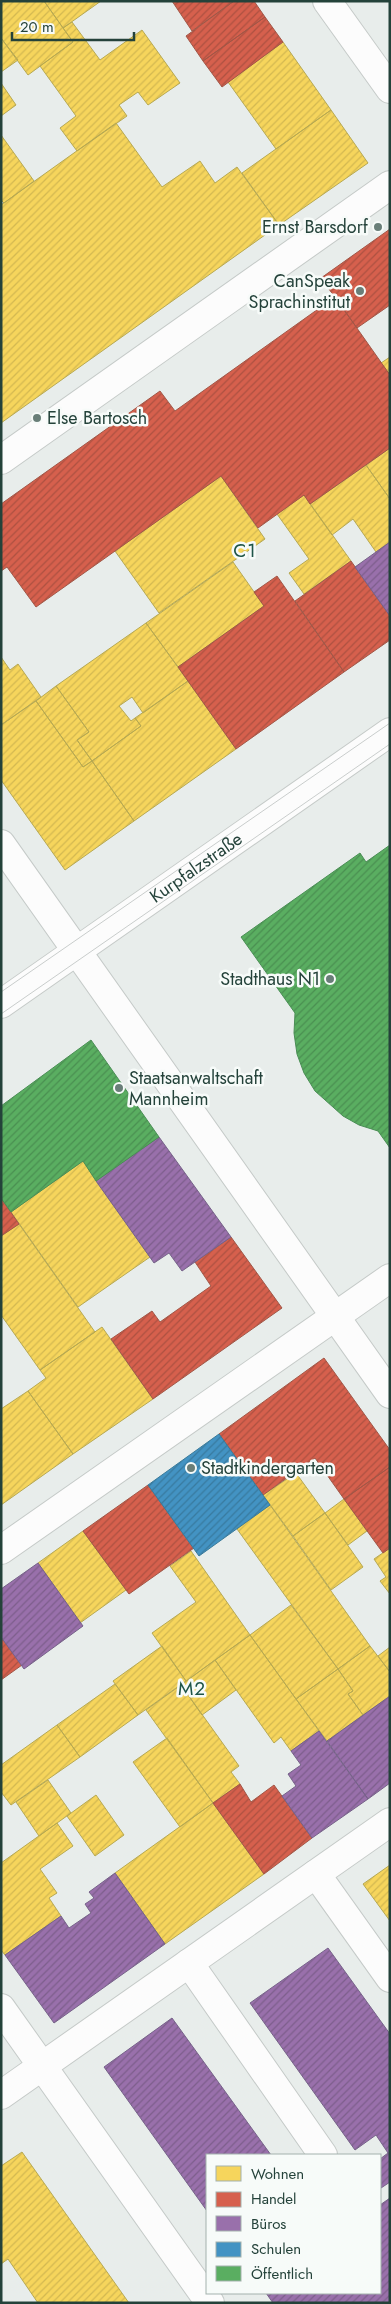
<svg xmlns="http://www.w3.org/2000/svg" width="391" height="2304" viewBox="0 0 391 2304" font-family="Jost,sans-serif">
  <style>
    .homes { fill: url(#homes-hatch); stroke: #b7a952 }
    .shops { fill: url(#shops-hatch); stroke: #a15747 }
    .offices { fill: url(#offices-hatch); stroke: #766289 }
    .schools { fill: url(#schools-hatch); stroke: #3a7b9a }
    .public { fill: url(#public-hatch); stroke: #4a8e55 }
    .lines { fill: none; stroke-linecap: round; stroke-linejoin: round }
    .minor-casing { stroke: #c5cac8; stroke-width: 30 }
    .minor { stroke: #fcfcfc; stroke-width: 28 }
    .tram { stroke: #c9cdcc; stroke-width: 1 }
    .poi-dot { fill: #697e78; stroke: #f7fbf9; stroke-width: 2 }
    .labels { text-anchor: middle; stroke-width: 5; stroke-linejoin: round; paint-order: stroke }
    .poi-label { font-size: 18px; fill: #24423a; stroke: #f7fbf9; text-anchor: end }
    .street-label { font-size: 18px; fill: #24423a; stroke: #f7fbf9 }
    .neighbourhood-label { font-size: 19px; letter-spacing: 1px; fill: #1f5548; stroke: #f7fbf9 }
  </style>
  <defs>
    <pattern id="homes-hatch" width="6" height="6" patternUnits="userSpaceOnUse" patternTransform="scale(1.25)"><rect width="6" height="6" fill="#f6d55c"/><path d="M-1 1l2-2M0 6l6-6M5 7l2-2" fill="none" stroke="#d3b851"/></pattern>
    <pattern id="shops-hatch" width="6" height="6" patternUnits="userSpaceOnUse" patternTransform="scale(1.25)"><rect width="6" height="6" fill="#d6604d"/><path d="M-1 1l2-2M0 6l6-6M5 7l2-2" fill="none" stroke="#ad5141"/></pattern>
    <pattern id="offices-hatch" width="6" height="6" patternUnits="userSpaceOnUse" patternTransform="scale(1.25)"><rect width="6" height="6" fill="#9970ab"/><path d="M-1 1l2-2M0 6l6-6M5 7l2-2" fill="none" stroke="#7d5e8c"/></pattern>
    <pattern id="schools-hatch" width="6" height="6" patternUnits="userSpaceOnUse" patternTransform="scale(1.25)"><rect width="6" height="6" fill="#4393c3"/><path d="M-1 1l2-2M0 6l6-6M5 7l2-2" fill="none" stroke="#387a9f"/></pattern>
    <pattern id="public-hatch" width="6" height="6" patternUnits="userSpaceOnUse" patternTransform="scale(1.25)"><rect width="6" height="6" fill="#5aae61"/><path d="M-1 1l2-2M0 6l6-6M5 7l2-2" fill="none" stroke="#4a8f51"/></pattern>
  </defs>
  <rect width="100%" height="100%" fill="#e8edeb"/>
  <path class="homes" d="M1,1h43l29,41 -45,33 -27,-37z
    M44,1h57l-38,27z
    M72,22l28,38 42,-30 38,53 -32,22 -10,-13 -19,13 8,11 -50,35 -17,-23 16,-12 -36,-50 33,-24 -10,-14z
    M1,38l17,22 -17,12z
    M283,42l48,68 -55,39 -48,-67z
    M1,83l15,22 -15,11z
    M331,110l37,53 -89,62 -37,-52z
    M116,123l46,64 38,-26 15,22 22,-16 42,58 -278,198v-218z
    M1,135l33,46 -30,22 -3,-3z
    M390,357v18l-9,-12z
    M390,448v51l-24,-34z
    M366,465l24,34v43l-14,10 -23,-33 -21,16 -22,-31z
    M221,476l44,63 -106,74 -44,-62z
    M304,495l47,66 -47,33 -15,-21 20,-14 -32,-45z
    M233,562l31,44 -86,61 -32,-44z
    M146,623l42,58 -45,32 -11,-16 -13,9 12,15 4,-3 6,8 -49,35 -15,-21 12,-8 -33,-46z
    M1,657l9,13 8,-6 23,33 -40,28z
    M188,681l48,68 -102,72 -42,-60 49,-35 -6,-8z
    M56,686l33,46 -12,8 15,21 -9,6 -47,-66z
    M36,701l47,66 9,-6 42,60 -69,49 -64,-90v-55z
    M83,1161l67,96 -72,50 -67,-95z
    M19,1224l76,108 -55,38 -39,-55v-79z
    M102,1327l51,72 -80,55 -45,-63 18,-13 -6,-8z
    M28,1391l45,63 -72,51v-96z
    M296,1473l29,40 -32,23 -30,-41z
    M344,1499l23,32 -19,14 -23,-32z
    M270,1505l100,141 -32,23 -101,-140z
    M325,1513l38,54 -32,23 -38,-54z
    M83,1531l43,59 -46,33 -42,-60z
    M390,1548v46l-10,-13 6,-4 -12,-18z
    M191,1551l59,84 -64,46 -34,-48 44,-31 -26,-36z
    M291,1605l47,64 -42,30 -46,-64z
    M250,1635l69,96 -28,20 -10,-14 -7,6 -59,-83z
    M162,1646l24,35 -48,34 -25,-34z
    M370,1646l20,26v24l-27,19 -15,-21 5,-3 -15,-22z
    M390,1647v25l-12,-16z
    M215,1660l21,30 -34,25 -21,-30z
    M338,1669l15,22 -5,3 15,21 -36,26 -31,-42z
    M115,1684l23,31 -58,42 -23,-32z
    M181,1685l58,81 -8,6 9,12 -27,19 -67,-93z
    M57,1725l23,32 -69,48 -10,-13v-27z
    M167,1738l46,65 -33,24 -47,-65z
    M48,1780l23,33 -32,23 -23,-34z
    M96,1795l28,40 -29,21 -28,-40z
    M213,1803l51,71 -99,70 -50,-71z
    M57,1823l16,23 -33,23 17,24 -8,5 12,18 -56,39 -4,-5v-87z
    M390,1865v56l-27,-37z
    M22,2152l107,151h-91l-30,-44 -7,5v-98z"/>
  <path class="shops" d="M172,1h62l-42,30z
    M234,1h20l11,16 -62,44 -17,-25z
    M265,17l18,25 -61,45 -19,-26z
    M390,229v76l-33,23 -36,-50z
    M335,297l55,78v73l-80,56 -6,-9 -46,33 -37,-52 -185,131 -29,-40 -6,4v-67l159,-113 15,20z
    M351,561l39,55v24l-46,32 -49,-71z
    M277,576l67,96 -108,77 -58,-82 86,-61 -10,-14z
    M1,1198l18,26 -18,12z
    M231,1237l51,71 -129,91 -42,-60 41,-28 8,11 51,-36 -16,-24z
    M324,1358l66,92v17l-46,32 -29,-41 -52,37 -44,-61z
    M390,1467v81l-7,5 -39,-54z
    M148,1485l46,63 -65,46 -46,-63z
    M1,1637l21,28 -21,15z
    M240,1784l11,18 23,-17 38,53 -48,36 -51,-71z"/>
  <path class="offices" d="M390,542v74l-35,-49z
    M159,1137l72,100 -49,34 -13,-18 -15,10 -58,-82z
    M38,1563l45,63 -59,43 -23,-32v-48z
    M390,1696v87l-22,16 -41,-58z
    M319,1731l49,68 -56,39 -30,-42 14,-10 -8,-12 13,-9 -10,-14z
    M115,1873l50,71 -111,79 -49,-68 56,-39 8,12 22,-15 -6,-9 9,-6 -5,-6z
    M328,1948l62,86v148l-9,6 -1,-29 8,-6 -12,-18 -21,15 -105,-147z
    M172,2018l99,137h-64v56l-103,-144z
    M390,2198v105h-117l-7,-10h114v-88z"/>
  <path class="schools" d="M219,1434l51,71 -71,51 -51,-71z"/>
  <path class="public" d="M390,845v303l-12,-17 -19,-6 -16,-9 -28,-25 -11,-18 -7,-19 -3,-21 1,-20 -54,-76 119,-84 6,9z
    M91,1040l68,97 -63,44 -13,-20 -72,51 -10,-14v-92z"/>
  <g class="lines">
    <g class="minor-casing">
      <g id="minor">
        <path d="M327,1l63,88"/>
        <path d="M1,460l389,-275"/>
        <path d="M1,844l389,550"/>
        <path id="s1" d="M1,1004l389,-272"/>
        <path d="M1,1550l389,-272"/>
        <path d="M316,1874l74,104"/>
        <path d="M189,1963l134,192"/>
        <path d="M1,2008l209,295"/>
        <path d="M1,2095l389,-273"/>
      </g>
    </g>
    <use href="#minor" class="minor"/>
    <path class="tram" d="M1,992l389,-269
      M1,1014l389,-270"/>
  </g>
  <g class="poi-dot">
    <circle cx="378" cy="227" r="5"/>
    <circle cx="360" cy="291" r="5"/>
    <circle cx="37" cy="418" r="5"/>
    <circle cx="330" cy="979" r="5"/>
    <circle cx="119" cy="1088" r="5"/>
    <circle cx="191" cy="1468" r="5"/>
  </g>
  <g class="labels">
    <g class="poi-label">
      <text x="368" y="233">Ernst Barsdorf</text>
      <text x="350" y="287">CanSpeak<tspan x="350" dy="21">Sprachinstitut</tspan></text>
      <text x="47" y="424" text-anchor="start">Else Bartosch</text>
      <text x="320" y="985">Stadthaus N1</text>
      <text x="129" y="1084" text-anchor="start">Staatsanwaltschaft<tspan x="129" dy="21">Mannheim</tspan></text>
      <text x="201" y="1474" text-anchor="start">Stadtkindergarten</text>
    </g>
    <g class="street-label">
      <text dy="6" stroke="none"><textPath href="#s1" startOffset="238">Kurpfalzstraße</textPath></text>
    </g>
    <g class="neighbourhood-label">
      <text x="245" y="557">C1</text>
      <text x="192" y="1695">M2</text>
    </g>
  </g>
  <rect width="391" height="2304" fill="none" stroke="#24423a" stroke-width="5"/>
  <rect x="206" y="2154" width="175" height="140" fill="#f7fbf9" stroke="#a3b1ad"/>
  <rect x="216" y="2166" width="25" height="15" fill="#f6d55c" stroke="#a3b1ad"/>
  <text x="251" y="2179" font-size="15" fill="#24423a">Wohnen</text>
  <rect x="216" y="2192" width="25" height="15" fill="#d6604d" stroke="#a3b1ad"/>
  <text x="251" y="2204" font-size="15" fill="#24423a">Handel</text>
  <rect x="216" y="2216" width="25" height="15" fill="#9970ab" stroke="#a3b1ad"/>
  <text x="251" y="2229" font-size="15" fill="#24423a">Büros</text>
  <rect x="216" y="2242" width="25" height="15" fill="#4393c3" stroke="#a3b1ad"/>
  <text x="251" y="2254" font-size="15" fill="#24423a">Schulen</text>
  <rect x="216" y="2266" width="25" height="15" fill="#5aae61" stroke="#a3b1ad"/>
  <text x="251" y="2279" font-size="15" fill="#24423a">Öffentlich</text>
  <path d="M12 32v8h122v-8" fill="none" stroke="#24423a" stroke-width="2.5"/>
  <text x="20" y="32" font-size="15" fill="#24423a" stroke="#f7fbf9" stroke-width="4" paint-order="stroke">20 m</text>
</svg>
